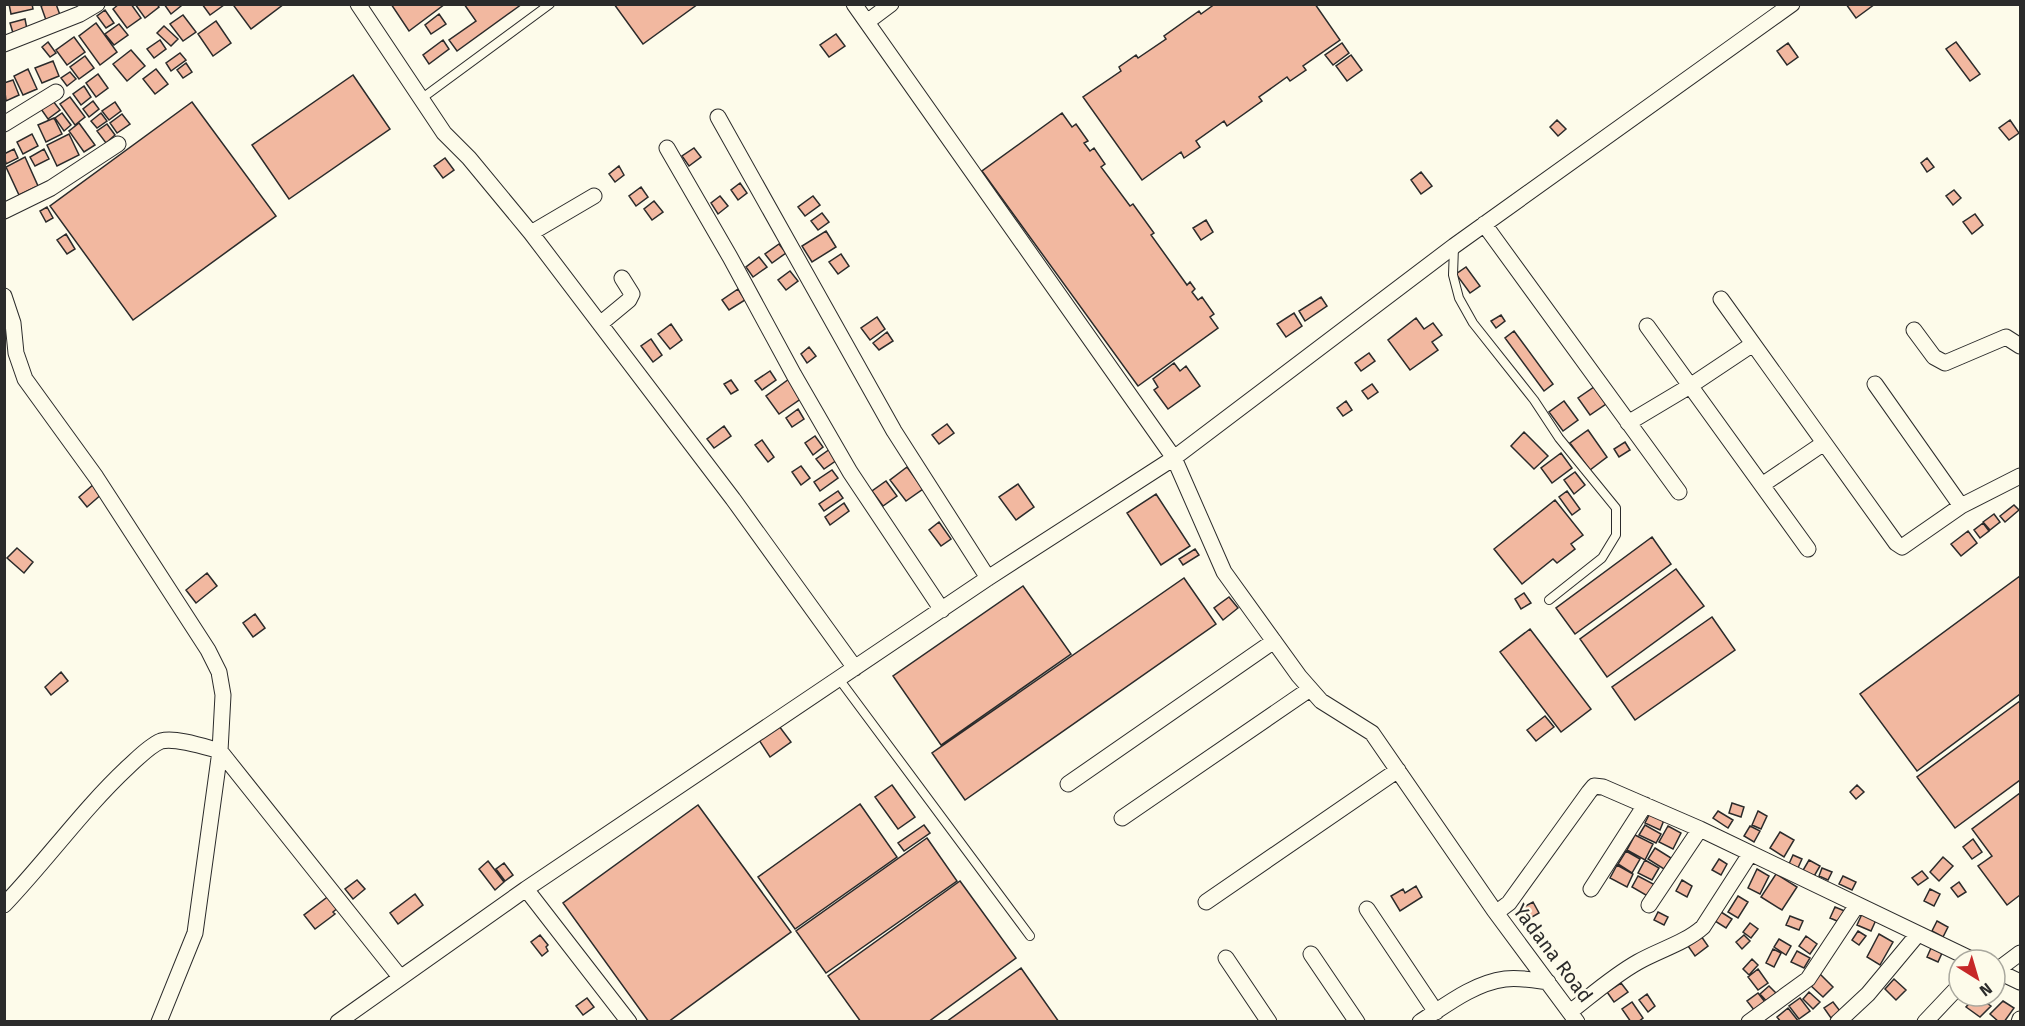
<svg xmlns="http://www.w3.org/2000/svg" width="2025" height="1026" viewBox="0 0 2025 1026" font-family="'Fira Sans',sans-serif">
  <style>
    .building { fill: #f2b8a0; stroke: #2b2b2b; stroke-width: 1.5 }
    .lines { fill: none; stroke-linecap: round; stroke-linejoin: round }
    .service-casing { stroke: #2b2b2b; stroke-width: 10 }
    .minor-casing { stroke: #2b2b2b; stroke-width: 17 }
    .service { stroke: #fdfbea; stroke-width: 8 }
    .minor { stroke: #fdfbea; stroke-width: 15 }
    .labels { text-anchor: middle; stroke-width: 4.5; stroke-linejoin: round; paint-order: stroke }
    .street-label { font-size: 20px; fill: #2b2b2b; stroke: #fdfbea }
  </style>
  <rect width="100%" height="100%" fill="#fdfbea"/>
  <path class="building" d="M9,4h23l1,5 -22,5z
    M46,4h10l4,11 -14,5 -5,-14z
    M119,4h12l10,14 -14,10 -14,-19z
    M135,4h22l2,3 -14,11z
    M164,4h15l2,2 -10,8z
    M202,4h21l1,1 -14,10z
    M237,4h47l-33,25 -17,-23z
    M391,4h54l-36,27z
    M464,4h58l-65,47 -8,-11 27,-19z
    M614,4h84l-55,40z
    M1215,4h100l25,36 -37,26 3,4 -16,11 -3,-4 -28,20 3,4 -35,25 -3,-5 -28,20 4,6 -16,11 -3,-6 -39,28 -59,-83 38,-26 -2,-4 17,-12 2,3 28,-19 -2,-3 35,-25 2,3z
    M1846,4h29l-19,14z
    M105,10l9,13 -8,5 -9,-12z
    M439,14l7,10 -15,10 -6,-9z
    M183,15l13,17 -13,9 -13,-17z
    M25,19l2,10 -14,4 -3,-10z
    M216,21l15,22 -18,13 -15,-22z
    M96,23l21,29 -17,13 -21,-29z
    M119,24l9,11 -14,10 -9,-11z
    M164,26l14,13 -7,7 -14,-13z
    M836,34l9,12 -16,11 -9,-12z
    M74,37l11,15 -18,13 -11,-15z
    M160,40l6,9 -12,9 -7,-9z
    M443,40l6,9 -20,15 -6,-9z
    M48,42l8,11 -6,4 -8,-10z
    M1956,42l24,32 -10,7 -24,-32z
    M1342,43l7,10 -16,12 -8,-10z
    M1788,43l10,14 -11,8 -10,-14z
    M131,50l14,16 -18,15 -14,-17z
    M180,53l6,7 -15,11 -5,-8z
    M1351,55l11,15 -15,11 -11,-15z
    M85,56l9,12 -15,11 -9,-12z
    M53,61l6,15 -17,7 -7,-15z
    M186,63l6,9 -9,6 -6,-8z
    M28,69l9,20 -14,6 -9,-19z
    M156,69l12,15 -13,10 -12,-15z
    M70,72l6,7 -9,7 -6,-8z
    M98,74l10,14 -12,9 -10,-14z
    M353,75l37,54 -101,70 -37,-54z
    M13,80l6,15 -13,6 -2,-18z
    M84,86l7,11 -10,8 -8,-11z
    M70,97l15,20 -10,8 -15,-21z
    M53,101l7,9 -12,9 -7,-10z
    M93,101l6,8 -10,8 -6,-8z
    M115,102l6,9 -12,9 -7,-9z
    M192,102l84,114 -143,104 -83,-114z
    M62,113l9,12 -7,6 -9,-13z
    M101,113l6,8 -10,7 -6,-7z
    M1062,113l10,14 4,-3 12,17 -4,2 6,8 4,-3 11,16 -4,3 29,39 3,-2 21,29 -3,2 36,50 3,-3 5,7 -3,3 6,8 4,-3 12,17 -4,3 8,11 -80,58 -156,-215z
    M122,114l8,10 -13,9 -7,-10z
    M54,118l8,16 -16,8 -8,-17z
    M1557,120l9,9 -8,7 -8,-9z
    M2010,120l9,13 -10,7 -10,-12z
    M79,123l16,22 -11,7 -15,-21z
    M107,124l8,11 -9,8 -9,-12z
    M32,134l6,12 -15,8 -6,-12z
    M69,134l10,21 -22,11 -10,-21z
    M694,148l7,9 -12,9 -7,-10z
    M14,149l4,9 -12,6 -2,-10z
    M44,149l5,10 -14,7 -5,-9z
    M25,157l13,29 -19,9 -13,-28z
    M445,158l9,12 -11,8 -9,-12z
    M1927,158l7,9 -7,5 -6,-9z
    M619,166l5,9 -9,7 -6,-8z
    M1421,172l11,14 -11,8 -10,-14z
    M740,183l7,10 -9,7 -7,-10z
    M641,187l7,10 -12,9 -7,-10z
    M1954,190l7,8 -8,7 -7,-9z
    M720,196l8,10 -10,8 -7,-11z
    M813,196l7,9 -15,11 -7,-9z
    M654,201l9,11 -11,8 -8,-11z
    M47,207l6,11 -7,4 -6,-11z
    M822,213l7,9 -11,8 -7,-9z
    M1975,214l8,11 -11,9 -9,-12z
    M1206,220l7,12 -12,8 -8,-12z
    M826,231l10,16 -24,15 -10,-16z
    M66,234l9,15 -8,5 -10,-14z
    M779,244l7,9 -14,10 -7,-9z
    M841,254l8,12 -11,8 -9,-12z
    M759,257l8,10 -14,10 -7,-10z
    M1466,267l14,19 -10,7 -14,-19z
    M790,271l8,10 -12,9 -8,-10z
    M738,289l7,11 -16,10 -7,-10z
    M1321,297l6,9 -22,15 -6,-10z
    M1294,313l8,13 -16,11 -9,-13z
    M1501,315l4,6 -9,7 -5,-7z
    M877,317l8,12 -15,11 -9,-12z
    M1416,318l8,11 9,-6 9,12 -10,7 6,8 -28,20 -22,-30z
    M671,324l11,16 -12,9 -12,-15z
    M1514,331l39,53 -9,7 -39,-53z
    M887,332l6,9 -14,9 -6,-7z
    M651,339l11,16 -9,7 -12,-16z
    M809,347l7,9 -9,7 -6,-9z
    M1369,353l6,8 -14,10 -6,-8z
    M1174,363l6,8 6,-5 14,20 -32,23 -14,-19 4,-3 -5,-8z
    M770,371l6,9 -14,10 -7,-9z
    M789,379l13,19 -23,16 -13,-18z
    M731,380l7,10 -7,4 -7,-10z
    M1372,384l6,8 -10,7 -6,-8z
    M1594,387l12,17 -16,11 -12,-17z
    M1346,401l6,9 -9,6 -6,-8z
    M1564,401l14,19 -15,11 -14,-19z
    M798,409l6,10 -12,8 -6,-9z
    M947,424l7,9 -15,11 -7,-9z
    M724,426l7,10 -17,12 -7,-9z
    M1588,430l19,27 -17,13 -20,-27z
    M1524,432l24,24 -14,13 -23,-23z
    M815,436l8,11 -10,8 -8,-12z
    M762,440l12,17 -6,5 -13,-17z
    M1625,442l5,8 -11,7 -5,-8z
    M830,449l7,11 -13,9 -8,-10z
    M1561,453l11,15 -20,15 -11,-15z
    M801,466l9,12 -9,7 -9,-13z
    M907,467l16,22 -17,12 -16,-21z
    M832,470l6,8 -18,13 -6,-9z
    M1575,472l10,13 -11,9 -10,-14z
    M886,481l11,15 -14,10 -11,-15z
    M94,484l9,9 -16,14 -8,-10z
    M1018,484l16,23 -18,13 -17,-23z
    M838,491l5,7 -19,13 -5,-7z
    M1567,491l13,18 -8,6 -13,-18z
    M1156,494l34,52 -29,19 -34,-52z
    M1555,500l28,35 -12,9 4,5 -18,14 -4,-4 -31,25 -28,-35z
    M844,503l5,8 -19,14 -5,-8z
    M2014,505l5,5 -14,12 -5,-6z
    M1994,514l6,8 -10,8 -7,-8z
    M939,522l12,17 -10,7 -12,-16z
    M1983,523l6,8 -9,7 -6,-8z
    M1968,531l9,12 -16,13 -10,-12z
    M1652,537l19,27 -96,70 -19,-26z
    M17,548l16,14 -9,11 -17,-15z
    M1195,549l4,6 -16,10 -4,-6z
    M1676,569l28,37 -97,71 -27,-38z
    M207,573l10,13 -21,17 -10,-13z
    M2020,576v118l-103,77 -57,-77z
    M1184,578l32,46 -251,176 -33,-47z
    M1023,586l48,68 -130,91 -48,-69z
    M1524,593l7,10 -10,6 -6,-10z
    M1229,597l9,11 -15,12 -9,-12z
    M255,614l10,14 -12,9 -10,-14z
    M1712,617l23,33 -100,70 -23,-33z
    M1530,629l61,80 -30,23 -61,-80z
    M61,672l7,9 -17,14 -6,-8z
    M2020,701v79l-65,48 -38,-51z
    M1545,716l9,11 -18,14 -9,-11z
    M779,726l12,16 -21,15 -11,-17z
    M892,785l23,32 -17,12 -23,-32z
    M1857,785l7,7 -8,7 -6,-7z
    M2020,793v102l-13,10 -29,-39 14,-10 -20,-27z
    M1732,803l12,4 -3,10 -12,-4z
    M860,804l37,53 -102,72 -37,-52z
    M698,805l93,127 -123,90h-19l-86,-119z
    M1718,811l15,9 -5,8 -15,-10z
    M1758,811l9,5 -6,13 -9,-4z
    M1650,813l14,7 -4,10 -15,-7z
    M924,825l6,8 -26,18 -6,-8z
    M1645,825l16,9 -5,9 -17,-8z
    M1668,826l13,7 -8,16 -14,-7z
    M1750,826l10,5 -6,11 -10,-6z
    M1780,832l14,8 -10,17 -14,-9z
    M1635,835l18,9 -8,16 -18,-10z
    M927,838l30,43 -131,92 -30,-42z
    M1973,839l9,13 -10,7 -9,-12z
    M1655,848l16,10 -7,11 -16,-10z
    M1626,851l14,8 -8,14 -14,-9z
    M1793,855l9,4 -5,11 -9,-4z
    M1943,857l10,9 -14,15 -9,-9z
    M1719,859l8,5 -6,11 -9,-5z
    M1645,860l14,8 -7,12 -14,-7z
    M1809,860l11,6 -7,12 -11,-6z
    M488,861l16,21 -9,8 -16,-21z
    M504,863l9,12 -8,6 -9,-12z
    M1617,865l16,9 -6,13 -17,-9z
    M1822,868l10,4 -4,8 -9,-4z
    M1757,869l12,7 -9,18 -12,-6z
    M1922,871l6,7 -10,7 -6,-7z
    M1776,874l21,13 -15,23 -21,-13z
    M1638,876l19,10 -6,12 -19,-11z
    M1843,876l13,6 -4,8 -13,-6z
    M357,880l8,9 -12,10 -8,-10z
    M1682,880l10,6 -5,11 -11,-6z
    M960,881l56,77 -88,64h-67l-33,-46z
    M1959,882l7,10 -8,5 -7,-9z
    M1416,886l6,11 -22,14 -9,-15 12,-7 2,4z
    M1930,889l10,5 -6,12 -10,-5z
    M415,894l8,11 -25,19 -8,-11z
    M330,895l9,12 -6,5 2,2 -20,15 -11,-14z
    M1738,896l10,6 -10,16 -10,-6z
    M1533,902l6,11 -12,7 -7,-11z
    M1835,907l12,5 -5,11 -12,-5z
    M1658,912l10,5 -4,8 -10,-5z
    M1721,912l11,7 -6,9 -11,-7z
    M1862,914l14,6 -5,11 -14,-6z
    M1790,916l13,5 -4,9 -13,-5z
    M1937,921l11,6 -5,10 -11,-6z
    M1750,923l8,6 -7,9 -8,-6z
    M1858,931l8,5 -7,9 -7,-5z
    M1879,934l14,8 -13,23 -13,-8z
    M540,935l8,10 -2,2 2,4 -6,5 -11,-14z
    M1744,935l6,6 -8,8 -6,-7z
    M1701,936l7,10 -13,10 -7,-10z
    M1806,936l11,8 -7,10 -11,-8z
    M1779,939l12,7 -5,9 -12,-8z
    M1931,948l11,5 -4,9 -11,-5z
    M1773,949l8,4 -7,14 -8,-4z
    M1797,951l13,7 -6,10 -13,-6z
    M1752,959l6,6 -9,10 -6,-6z
    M1021,968l38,54h-113z
    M1758,969l10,14 -10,7 -10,-13z
    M1820,974l13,13 -10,10 -14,-13z
    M1995,977l11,4 -9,16 -2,-1z
    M1894,979l12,11 -10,10 -11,-11z
    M1621,983l7,9 -14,10 -7,-10z
    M1769,986l11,11 -9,9 -11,-12z
    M1809,992l11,10 -7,7 -10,-10z
    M1758,993l7,9 -11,8 -7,-9z
    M1647,994l8,12 -7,6 -9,-12z
    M1976,996l15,10 -11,11 -14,-10z
    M587,998l7,9 -11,8 -7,-9z
    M1800,998l10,13 -11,8 -10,-13z
    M2003,1001l11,7 -10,14h-5l-9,-8z
    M1632,1002l11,16 -5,4h-7l-9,-13z
    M1833,1002l7,9 -9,7 -7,-10z
    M1788,1008l11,14h-18l-4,-5z"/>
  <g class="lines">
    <g class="service-casing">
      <path id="service" d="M421,99l129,-95
        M1454,247l-1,28 6,23 14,25 61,77 25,38 57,70v27l-14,23 -53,42
        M839,679l191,257"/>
    </g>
    <g class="minor-casing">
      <path id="minor" d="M358,4l86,129 25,25 62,75 202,266 122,169
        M854,4l320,454 50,114 75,104 22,25 51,32 122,177 7,-1 8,-6 80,-111 5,-6 9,1 97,42 273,131
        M867,22l24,-18
        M4,44l76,-30 17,-10
        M718,117l176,314 94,147
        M4,124l52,-32
        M667,148l63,109 64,118 56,97 92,138
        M4,211l47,-23 67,-44
        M1484,224l195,268
        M531,233l63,-37
        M4,296l9,27 3,30 9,26 71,98 112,173 11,22 4,23 -3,56 -25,182 -36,89
        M1721,299l175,244 6,4 59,-41 59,-30
        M600,324l29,-24 3,-6 -10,-16
        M1647,326l161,223
        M1914,330l20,27 11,6 61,-26 14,9
        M1875,384l86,122
        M1628,423l62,-37 63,-42
        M1762,485l62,-42
        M1068,784l206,-143
        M1122,818l188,-129
        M526,889l103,133
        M1591,889l54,-84
        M1206,902l192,-132
        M4,905c43,-45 79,-96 124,-138 10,-9 21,-21 33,-26 15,-4 44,6 59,10l180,226
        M1649,905l51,-76
        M1367,909l69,103
        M1494,910l83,112
        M1311,954l46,68
        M1226,958l43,64
        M1995,970l25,12
        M1996,971l24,-18
        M1570,1012c22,-17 43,-36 68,-50 21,-12 47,-19 65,-35l47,-73
        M338,1022l188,-133 462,-311 186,-120 280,-212 338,-242
        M1420,1022c26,-17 54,-39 85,-43 14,-2 29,1 43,3
        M1749,1022l59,-43 49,-74
        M1838,1022l30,-28 50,-60
        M1925,1022l34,-36
        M2019,1022l1,-3"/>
    </g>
    <use href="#service" class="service"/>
    <use href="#minor" class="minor"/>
  </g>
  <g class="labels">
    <g class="street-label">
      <text transform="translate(1553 953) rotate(53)" y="7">Yadana Road</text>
    </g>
  </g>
  <rect width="2025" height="1026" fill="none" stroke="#2b2b2b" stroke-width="12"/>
  <g transform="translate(1977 978) rotate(143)"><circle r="28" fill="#fdfbea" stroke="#a9a89e" stroke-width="1.5"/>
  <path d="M0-4.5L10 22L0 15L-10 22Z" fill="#c62828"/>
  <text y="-9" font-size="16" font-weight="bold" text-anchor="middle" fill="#2b2b2b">N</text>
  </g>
</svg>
